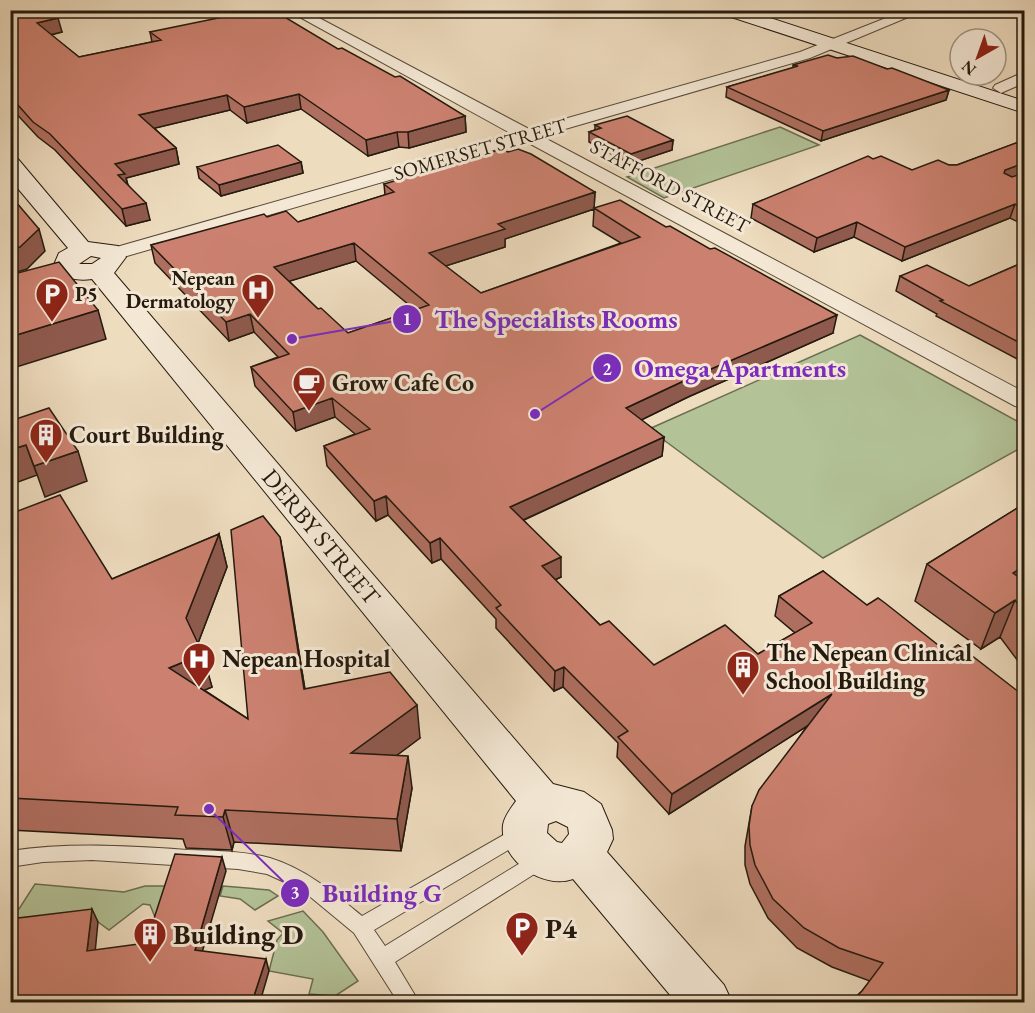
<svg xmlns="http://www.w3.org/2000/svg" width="1035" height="1013" viewBox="0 0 1035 1013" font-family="'EB Garamond',serif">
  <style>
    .green { fill: #b3c297; stroke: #6c6e52; stroke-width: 1.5 }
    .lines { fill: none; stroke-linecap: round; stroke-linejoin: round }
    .lane-casing { stroke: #574a3a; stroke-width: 2 }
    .street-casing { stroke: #574a3a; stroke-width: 2 }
    .secondary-casing { stroke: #251a0e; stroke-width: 2 }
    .lane { fill: #f4e8d5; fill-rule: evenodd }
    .street { fill: #f4e8d5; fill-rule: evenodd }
    .secondary { fill: #f4e8d5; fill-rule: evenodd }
    .wall { fill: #af6f60; stroke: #251a0e; stroke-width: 1.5; fill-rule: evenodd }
    .shaded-wall { fill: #8f5a4e; stroke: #251a0e; stroke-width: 1.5 }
    .building { fill: #cc8170; stroke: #251a0e; stroke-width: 1.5; fill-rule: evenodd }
    .labels { text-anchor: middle; stroke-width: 6; stroke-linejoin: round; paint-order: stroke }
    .far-street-label { font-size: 20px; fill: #251a0e; stroke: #f4e8d5 }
    .far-poi-label { font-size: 20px; font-weight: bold; fill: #251a0e; stroke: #f4e8d5; text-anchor: end }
    .poi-label { font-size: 24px; font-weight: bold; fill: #251a0e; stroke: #f4e8d5; text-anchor: start }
    .street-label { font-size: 24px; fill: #251a0e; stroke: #f4e8d5 }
    .near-poi-label { font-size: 28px; font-weight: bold; fill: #251a0e; stroke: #f4e8d5; text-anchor: start }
    .leader { fill: none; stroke: #7b2cbf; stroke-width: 2 }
    .callout-dot { fill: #7b2cbf; stroke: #f4e8d5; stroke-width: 2 }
    .mark-label { font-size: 18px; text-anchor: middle; font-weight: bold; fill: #fff }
    .callout-label { font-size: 26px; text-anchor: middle; font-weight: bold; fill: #7b2cbf; stroke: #f4e8d5; stroke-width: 6; stroke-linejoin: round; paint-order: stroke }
  </style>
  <rect width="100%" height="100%" fill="#eedcbf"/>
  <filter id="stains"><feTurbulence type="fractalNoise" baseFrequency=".00333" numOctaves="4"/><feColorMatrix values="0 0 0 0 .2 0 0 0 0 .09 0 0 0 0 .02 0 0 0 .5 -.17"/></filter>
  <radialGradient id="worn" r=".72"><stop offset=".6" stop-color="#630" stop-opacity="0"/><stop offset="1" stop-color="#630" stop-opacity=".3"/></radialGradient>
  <path class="green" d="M780,127l39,18 -155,53 -37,-21z
    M860,335l164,90v21l-201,112 -174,-129z
    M35,884l89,8 21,-6h22l-12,31 -5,-12 -7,-1 -34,26 -11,-8 -87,11 -1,-23 9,-1z
    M223,886l46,4 9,6 -23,14 -15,-11 -20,-3z
    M303,911l20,21 35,49 -23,15 -26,-2 4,-15 -44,-8 8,-31 6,-7 -15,-12z"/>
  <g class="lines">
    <g class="lane-casing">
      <path id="lane" d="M519,826l6,2 3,6 -3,6 -151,90 11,16 150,-92 6,-2 6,2 3,6 -3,6 -152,96 24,40h-21l-44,-69 -52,-43 -35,-16 -29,-5 -146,-9 -49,2 -33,5v-16c60,-9 118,-5 178,-1 27,1 56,1 82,8 36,11 64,35 92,58z"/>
    </g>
    <g class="street-casing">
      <path id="street" d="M287,10h17l225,119 271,-77 106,-42h19l-115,48 -269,78 483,256v16l-9,-2 -490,-265 -405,117h-14l-3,-4 3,-4 406,-116z
        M1024,72v11l-23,10 -8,-5 2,-3z"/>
    </g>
    <g class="secondary-casing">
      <path id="secondary" d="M720,10h26l278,91v12l-302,-99z
        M10,158l8,1 70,83 30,4 8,11 -12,16 439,511 31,8 17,12 11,26 1,9 -6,13 117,133 8,17h-56l-103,-123c-30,11 -74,-19 -70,-54 1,-8 8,-17 13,-24l-424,-522c-13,2 -30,0 -39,-12l6,-14 9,-5 -58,-69zM91,256l10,2 -9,6h-13zM556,821l12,6 1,7 -7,9 -5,-1 -10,-9 1,-9z"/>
    </g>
    <use href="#lane" class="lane"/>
    <use href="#street" class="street"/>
    <use href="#secondary" class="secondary"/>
  </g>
  <path class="wall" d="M10,10h52l-10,3 10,19 -11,3 28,22 73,-15 -2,-10 188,17 127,67 1,16 -57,16 -10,-1 -31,9 -67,-47 -54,14 -17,-13 -76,18 22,20 3,16 -53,14 2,7 22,35 -24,6 -71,-76 -17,-13 -28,-30z
    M212,10h16l-4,7z
    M837,58l50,11 62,21 -3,10 -125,41 -95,-44 1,-10 66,-19v-3z
    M595,125l78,15 -1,10 -42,14 -41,-22v-10l6,-2z
    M1024,140v85l-14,-7 -108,43 -48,-24 -40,15 -63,-34 2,-14 120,-45 39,11 37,-5h8z
    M301,162l2,11 -82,23 -22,-18 -2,-11z
    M384,184l211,8 -1,16 239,125 -145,64 -47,23 23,17 -2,19 -138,64 37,57 -6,3 45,45 54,40 104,-11 37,-21 -20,-17 4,-20 44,-25 201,431h-174l12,-11 8,-10 -38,-14 -35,-19 -29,-30 -18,-34 -5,-19v-19l7,-40 55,-80 -138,88 -52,-57 1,-14 -55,-56 -9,4 -58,-63v-9l-55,-60 -9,4 -44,-48 -12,6 -49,-55 -3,-20 31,-12 -20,-17 -39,14 -41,-45 -4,-19 27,-10 -24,-25 -25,9 -74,-78 -4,-18 116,-28 31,5 87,-27zM594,209l-1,17 28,17 -140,50 -36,-27 60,-19v-8zM356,261l59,49 -67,23 -30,-24 -29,-28z
    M1024,262v98l-1,-1 -2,2 -85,-45 1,-2 -41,-23 4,-15 69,10z
    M1024,504v165l-24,-32 -19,12 -66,-48 12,-37z
    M10,514l102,65 107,-45 8,33 -29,76 14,44 -8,3 44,29 32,-182 25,152 115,49 -23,17 15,33 -11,63 -167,-9 -2,8 -46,-2 -3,-9 -173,-9z"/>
  <path class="shaded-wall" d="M40,10h22l-21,5z
    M223,10h5l-4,7z
    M58,18l4,14 -21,5 -4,-14z
    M949,90l-3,10 -125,41 2,-10z
    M299,94l2,15 -54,14 -3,-16z
    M227,95l3,15 -87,21 -4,-16z
    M465,116l1,16 -57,16 -1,-16z
    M397,132l2,15 -31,9 -2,-16z
    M673,140l-1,10 -42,14 1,-10z
    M176,148l3,16 -53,14 3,12 -10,-10 -4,-16z
    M301,162l2,11 -82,23 -2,-11z
    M1024,163v8l-1,4 -23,12 5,-17z
    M595,192l-1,17 -89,30v8l-75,24 -1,-18 69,-29z
    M146,203l4,17 -24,6 -4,-17z
    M1015,204l-5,14 -108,43 3,-14z
    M857,222l-3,15 -40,15 3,-14z
    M39,229l6,22 -18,18 -17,5v-24z
    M354,243l2,18 -79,24 -3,-18z
    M98,310l8,29 -96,30v-32z
    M250,314l4,18 -25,9 -3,-19z
    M837,315l-4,18 -145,64 -63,31 1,-20 64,-30z
    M1024,350v5l-1,4 -2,2z
    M332,398l3,19 -39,14 -3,-19z
    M664,437l-2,19 -152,70v-19z
    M26,445l11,30 -27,10v-35z
    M78,451l9,30 -42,16 -11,-31z
    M386,496l2,19 -12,6 -2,-20z
    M219,534l8,33 -32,84 -9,-33z
    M280,537l6,33 24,152 -6,-33z
    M440,538l1,21 -9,4 -2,-20z
    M561,557v20l-20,9 1,-20z
    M1024,566v27l-11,-20z
    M1015,600l-15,37 -19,12 14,-36z
    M203,654l9,33 -33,14 -10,-33z
    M564,667l-1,20 -9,4 1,-20z
    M832,694l-6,20 -157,100 3,-20z
    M417,705l3,33 -64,48 -5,-33z
    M408,756l4,32 -11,63 -4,-32z
    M225,810l9,32 -2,8 -9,-33z
    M222,857l4,14 -27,92 -4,-13z
    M92,909l6,13 -4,41 -7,-12z
    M266,959l3,12 -9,31h-8z"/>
  <path class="building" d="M10,10h39l9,8 -21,5 42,34 82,-17 -11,-8 107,-22h16l65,39 4,-1 53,29 5,-1 65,40 -57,16h-11l-31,8 -67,-46 -55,13 -17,-12 -88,20 37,33 -61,16 10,10 -7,1 28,28 -24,6 -72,-75 -17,-12 -23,-26z
    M828,55l9,3 16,-2 34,13 5,-1 57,22 -126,41 -96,-44 71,-21 -5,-1z
    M627,116l46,24 -42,14 -42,-22 12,-4 -6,-3z
    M1024,140v23l-19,7 -1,3 8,4 12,-4v36l-9,-5 -110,43 -48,-25 -40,16 -64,-34 115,-48 5,3 8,-3 31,14 26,-10 11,5h8z
    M278,145l23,17 -82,23 -22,-18z
    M502,149l6,3 10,-3 13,5 64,38 -97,32 7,5 -76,24 52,40 159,-56 -46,-29 26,-8 46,27 4,-1 40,23 5,-1 122,67 -147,63 -64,30 38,29 -154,70 51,50 -19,9 58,59 9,-4 45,44 71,-40 33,29 54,-31 -33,-27 44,-25 44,34 11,-7 7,5 62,49 11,-7 66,51v306h-173l11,-11 21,-28 -44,-15 -35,-20 -31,-29 -18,-34 -5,-20 -1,-19 3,-20 7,-16 73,-96 -160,100 -54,-57 10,-6 -64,-64 -9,4 -59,-63 5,-3 -61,-67 -10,5 -44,-47 -12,5 -50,-55 46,-17 -38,-31 -39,14 -42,-45 38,-13 -39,-40 -24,8 -75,-77 113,-31 3,3 19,-6 12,11 96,-30 -10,-8zM354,243l75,62 -81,28 -27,-25 -3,1 -44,-42z
    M10,195l29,34 -19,18 -10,3z
    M59,262l39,48 -88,27v-62z
    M1024,262v83l-84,-44 3,-1 -43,-24 27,-11 42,21z
    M49,408l29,43 -44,15 -8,-21 -16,5v-29z
    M60,495l52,84 107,-45 -33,84 17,36 -34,14 79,51 -17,-189 32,-14 17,21 24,152 86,-17 27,33 -66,48 57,3 -11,63 -172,-9 -2,7 -48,-2 3,-8 -168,-9v-284z
    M1024,504v62l-11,7 11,8v32l-9,-13 -20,13 -68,-49z
    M175,854l47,3 -27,93 71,9 -14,43h-242v-83l82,-10 -5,42 59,-8z"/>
  <defs>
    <g id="hospital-pin" transform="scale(1.725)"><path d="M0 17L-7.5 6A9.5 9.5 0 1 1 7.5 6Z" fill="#8f2418" stroke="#f4e8d5"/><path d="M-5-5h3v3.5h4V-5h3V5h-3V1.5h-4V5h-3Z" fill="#fff"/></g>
    <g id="parking-pin" transform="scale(1.725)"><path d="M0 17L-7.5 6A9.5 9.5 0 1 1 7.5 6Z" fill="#8f2418" stroke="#f4e8d5"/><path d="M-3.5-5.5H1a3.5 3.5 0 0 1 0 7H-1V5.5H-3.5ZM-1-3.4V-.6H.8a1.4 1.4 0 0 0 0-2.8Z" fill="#fff"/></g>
    <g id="cafe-pin" transform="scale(1.725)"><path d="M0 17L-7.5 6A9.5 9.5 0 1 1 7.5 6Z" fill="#8f2418" stroke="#f4e8d5"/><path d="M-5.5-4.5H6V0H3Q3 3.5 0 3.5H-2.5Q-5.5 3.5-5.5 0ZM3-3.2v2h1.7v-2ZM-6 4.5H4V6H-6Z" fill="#fff"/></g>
    <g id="building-pin" transform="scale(1.725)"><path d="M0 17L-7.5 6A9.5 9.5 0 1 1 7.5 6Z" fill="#8f2418" stroke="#f4e8d5"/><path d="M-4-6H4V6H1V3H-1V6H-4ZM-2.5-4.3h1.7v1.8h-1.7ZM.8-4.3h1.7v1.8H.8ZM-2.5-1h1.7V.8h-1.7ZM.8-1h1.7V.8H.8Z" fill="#fff"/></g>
  </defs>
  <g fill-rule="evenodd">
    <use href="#hospital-pin" x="258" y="290"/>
    <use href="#parking-pin" x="52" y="294"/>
    <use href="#cafe-pin" x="309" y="383"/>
    <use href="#building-pin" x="46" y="435"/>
    <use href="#hospital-pin" x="199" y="659"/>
    <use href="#building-pin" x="743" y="667"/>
    <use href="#parking-pin" x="522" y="928"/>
    <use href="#building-pin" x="150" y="934"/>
  </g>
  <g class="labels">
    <g class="far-street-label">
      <text transform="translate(480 149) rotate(-16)" y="7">SOMERSET STREET</text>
      <text transform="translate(670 186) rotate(28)" y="7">STAFFORD STREET</text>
    </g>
    <g class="far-poi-label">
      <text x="235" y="285">Nepean<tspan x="235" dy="23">Dermatology</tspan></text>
      <text x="75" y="301" text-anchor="start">P5</text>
    </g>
    <g class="poi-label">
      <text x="332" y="391">Grow Cafe Co</text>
      <text x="69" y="443">Court Building</text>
      <text x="766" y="661">The Nepean Clinical<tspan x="766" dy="28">School Building</tspan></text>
      <text x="222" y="667">Nepean Hospital</text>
    </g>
    <g class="street-label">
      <text transform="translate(321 537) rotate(50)" y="8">DERBY STREET</text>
    </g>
    <g class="near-poi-label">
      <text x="545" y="938">P4</text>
      <text x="173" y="944">Building D</text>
    </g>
  </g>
  <path class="leader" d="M292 339L407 319M535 414L607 368M209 809L295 893"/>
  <g class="callout-dot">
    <circle cx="292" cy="339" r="6"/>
    <circle cx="535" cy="414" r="6"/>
    <circle cx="209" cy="809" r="6"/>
    <circle cx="407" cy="319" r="15"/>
    <circle cx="607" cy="368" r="15"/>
    <circle cx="295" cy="893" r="15"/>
  </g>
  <g class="mark-label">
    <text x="407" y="325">1</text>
    <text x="607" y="375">2</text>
    <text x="295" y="899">3</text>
  </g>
  <g class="callout-label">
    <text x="556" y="328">The Specialists Rooms</text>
    <text x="740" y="377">Omega Apartments</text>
    <text x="382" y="902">Building G</text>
  </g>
  <rect width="1035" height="1013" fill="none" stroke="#eedcbf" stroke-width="36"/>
  <rect x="12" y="12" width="1011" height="989" fill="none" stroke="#251a0e" stroke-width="3"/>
  <rect x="18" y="18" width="999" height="977" fill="none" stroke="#251a0e" stroke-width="1.5"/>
  <g transform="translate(978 57) rotate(220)"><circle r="28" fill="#f4e8d5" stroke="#a19685" stroke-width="1.5"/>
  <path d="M0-4.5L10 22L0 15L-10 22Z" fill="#8f2418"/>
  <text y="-9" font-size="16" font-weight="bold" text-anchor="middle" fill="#251a0e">N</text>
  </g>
  <rect width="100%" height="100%" filter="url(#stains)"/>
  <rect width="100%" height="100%" fill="url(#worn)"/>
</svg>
